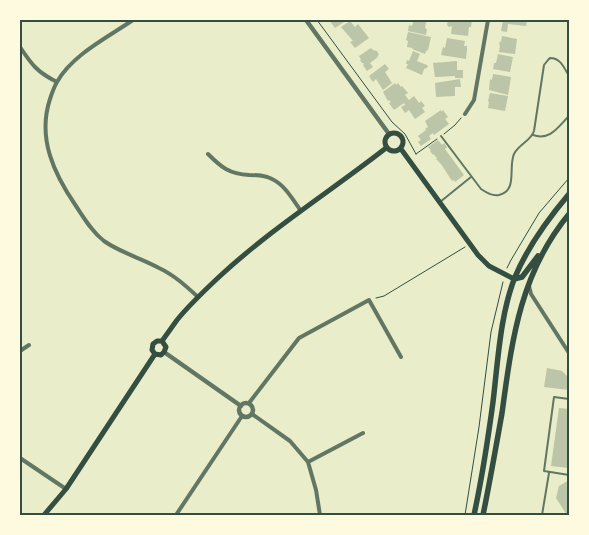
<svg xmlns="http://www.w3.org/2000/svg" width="589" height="535" viewBox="0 0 589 535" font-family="'Titillium Web',sans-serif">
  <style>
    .building { fill: #bcc5a7 }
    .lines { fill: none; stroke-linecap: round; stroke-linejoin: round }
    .path { stroke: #344e41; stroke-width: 1 }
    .service { stroke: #617663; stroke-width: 2 }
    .minor { stroke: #617663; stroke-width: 4 }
    .tertiary { stroke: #617663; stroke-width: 4.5 }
    .secondary { stroke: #344e41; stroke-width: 5 }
    .primary { stroke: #344e41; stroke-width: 5.5 }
    .neatline { fill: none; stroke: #344e41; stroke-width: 2 }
  </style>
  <rect width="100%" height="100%" fill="#e9edc9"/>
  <path class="building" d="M329,20h18l-12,8z
    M414,20h10l-1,2h3l-1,6 2,1 -1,6 -18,-4 1,-6 3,1z
    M448,20h24l-1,7h-2l-1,9 -17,-2 1,-8 -3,1 -2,-2z
    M503,20h24l-1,6 -18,-2 -1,8 -6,-1z
    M350,21l5,6 3,-3 11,14 -14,10 -5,-6 3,-1 -12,-14z
    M408,32l23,5 -3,13 -2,1 -1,3 -13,-5 1,-1 -6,-1 1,-6 -2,-1z
    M502,36l15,3 -2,15 -16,-2 1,-7h-1l1,-4 1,1z
    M447,38l18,3 -1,5h3v3l-1,10 -25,-4 2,-8 2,1z
    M371,48l2,2 4,1 2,4 -2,1 1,1 -8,6 3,4 -6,4 -4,-6 1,-1 -1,-1h-1l-2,-3h1l-2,-4z
    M413,51l7,3 -3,7 10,4 1,1 -1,2 -3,1 -2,6 -16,-7 2,-4h-2l1,-4 2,1z
    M498,54l15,3 -3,15 -17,-3 1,-6h2z
    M457,61v9h6v8h-8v-2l-20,1 -2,-14z
    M385,64l4,5 -4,3 7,11 -9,7 -7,-11 -3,3 -4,-6z
    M493,74l18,3 -3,18 -19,-5 1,-11 2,1z
    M460,79l1,8h-6v9l-19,1 -1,-14z
    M395,83l1,2 2,-2 3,4 1,-1 6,7 -3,2 4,5 5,-4 5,7 2,-2 4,5 -3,2 3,4 -10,7 -6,-9 -4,3 -4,-6 4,-2 -1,-2 -10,7 -5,-7 2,-1 -2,-2 -1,1 -5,-9z
    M490,93l18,3 -3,15 -17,-3 1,-6 -1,-1z
    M441,110l1,2 1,-2 5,7 -3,2 4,5 -15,11 -1,-2 -4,3 2,3 -10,7 -3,-4 3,-2 -3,-4 8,-6 -1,-1 3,-2 -3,-6z
    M438,140l4,5 2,-2 3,4 -2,2 19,26 -9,7 -1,-2 -2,1 -11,-17 -5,-5 1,-1 -2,-2 -1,-2 -1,1 -3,-4 1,-1 -3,-3z
    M547,368l15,3 7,7v12l-25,-3z
    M559,408l10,1v53l-1,6 -17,-2z
    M569,480v35h-2l-11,-17 3,-12z"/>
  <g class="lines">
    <path class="path" d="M317,20l75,102 13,12 11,20
      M444,134l11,-9 6,-7
      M416,154l21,-15
      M507,268l4,-8 28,-47 30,-35
      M376,298l8,-2 81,-49
      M465,515l14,-88 12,-95 12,-50"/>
    <path class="service" d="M533,135c17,6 25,-8 36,-19
      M441,136l40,53c6,4 11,7 18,6 19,-4 9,-28 15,-41 5,-10 17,-13 20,-23l10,-66 4,-5 2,-2c11,0 14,10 19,18
      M440,202l31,-25
      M569,399l-15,-2 -10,74 25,4
      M542,515l7,-42"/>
    <path class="minor" d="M133,20c-25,17 -61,35 -76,62 -3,5 -5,11 -7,17 -13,39 4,75 26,107 8,12 16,26 28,35 17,12 37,17 55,27 15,7 27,18 39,29
      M20,47c12,18 17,25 37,35
      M465,114l9,-14 14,-80
      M208,154c13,13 21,20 41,21 8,0 16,0 23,4 13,6 21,21 29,32
      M529,286l2,8 38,59
      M20,351l9,-6
      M249,403l50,-65 70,-38 32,57
      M252,414l38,27 18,21 8,28 4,25
      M20,458l46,31
      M308,462l55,-29
      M176,515l66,-99"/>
    <path class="tertiary" d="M306,20l83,114
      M164,352l77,54
      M239 410a7 7 0 1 1 14 0a7 7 0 1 1-14 0Z"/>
    <path class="secondary" d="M385 142a9 9 0 1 1 18 0a9 9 0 1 1-18 0Z
      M401,149l77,106 11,11 25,13
      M162,341c5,-7 10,-14 15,-21 13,-16 28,-30 43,-44 52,-48 111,-85 166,-128
      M155,354l6,1 3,-3 2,-5 -4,-6
      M155,354l-3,-4 1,-6 4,-3h5
      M44,515l22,-26 89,-135"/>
    <path class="primary" d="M514,279l8,-2 16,-21
      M474,515c8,-37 14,-76 19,-113 5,-41 7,-87 22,-125 13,-31 32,-57 54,-83
      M483,515c7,-34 13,-68 19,-102 10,-73 18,-140 67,-199"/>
  </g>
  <rect width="589" height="535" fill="none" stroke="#fefae0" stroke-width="42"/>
  <rect x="21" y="21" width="547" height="493" class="neatline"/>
</svg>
